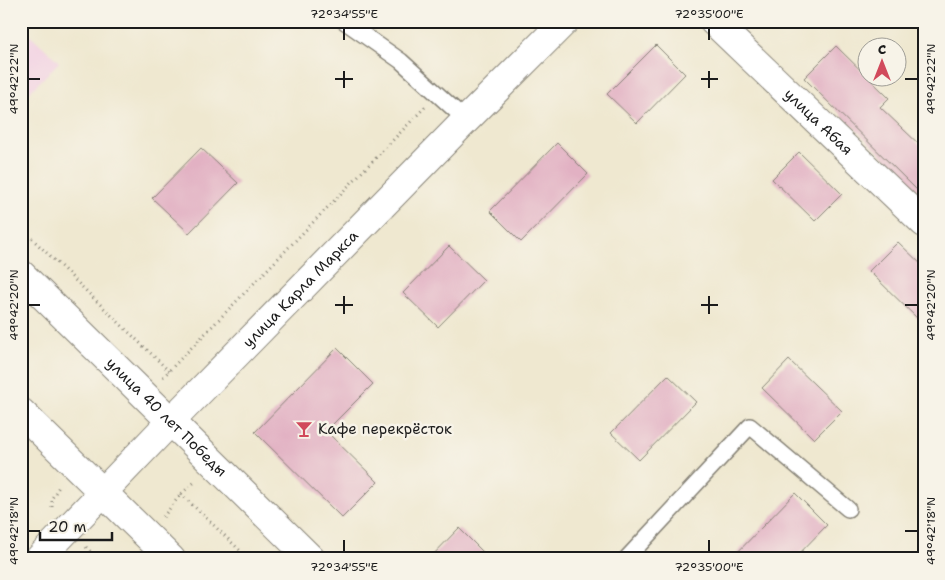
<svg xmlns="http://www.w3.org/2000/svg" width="945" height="580" viewBox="0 0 945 580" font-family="'Shantell Sans',sans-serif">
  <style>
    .built { fill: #f2cfe2 }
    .building { fill: #e2b1c3 }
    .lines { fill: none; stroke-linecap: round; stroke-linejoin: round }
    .service-casing { stroke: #868276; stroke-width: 18 }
    .minor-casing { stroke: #868276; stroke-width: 30 }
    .path { stroke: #868276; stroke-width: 3; stroke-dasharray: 1 4; stroke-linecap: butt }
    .service { stroke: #fff; stroke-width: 15 }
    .minor { stroke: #fff; stroke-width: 28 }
    .ticks { fill: none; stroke: #1c1c1c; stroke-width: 2 }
    .labels { text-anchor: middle; stroke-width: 5; stroke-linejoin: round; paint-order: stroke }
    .street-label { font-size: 15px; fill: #1c1c1c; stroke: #f7f3e8 }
    .poi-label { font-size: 15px; fill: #1c1c1c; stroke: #f7f3e8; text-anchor: start }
    .neatline { fill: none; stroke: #1c1c1c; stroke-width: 2 }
    .ticks-label { font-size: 12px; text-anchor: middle; fill: #1c1c1c }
  </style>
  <rect width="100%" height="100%" fill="#f7f3e8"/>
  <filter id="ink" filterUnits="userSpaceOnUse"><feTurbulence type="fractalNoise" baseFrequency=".02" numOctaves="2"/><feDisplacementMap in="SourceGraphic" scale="10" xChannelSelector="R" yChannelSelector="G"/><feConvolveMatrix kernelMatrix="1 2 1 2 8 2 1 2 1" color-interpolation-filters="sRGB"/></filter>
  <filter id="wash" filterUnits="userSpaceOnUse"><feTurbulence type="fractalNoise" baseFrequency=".0096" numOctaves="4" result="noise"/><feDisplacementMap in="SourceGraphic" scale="20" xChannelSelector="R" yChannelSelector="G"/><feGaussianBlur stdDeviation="1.12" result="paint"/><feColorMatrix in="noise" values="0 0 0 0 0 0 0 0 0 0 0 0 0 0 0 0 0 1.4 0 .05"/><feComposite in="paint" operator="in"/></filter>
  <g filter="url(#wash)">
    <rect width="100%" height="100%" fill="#efe8d0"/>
    <path class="built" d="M21,26l38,36 -38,39z"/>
    <g id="blocks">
      <path class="building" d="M656,45l29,29 -48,49 -30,-29z
        M836,46l53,52 -9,9 44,42v48l-120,-119z
        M557,143l31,31 -67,68 -31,-31z
        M201,148l37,35 -49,50 -37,-35z
        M799,152l43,42 -27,27 -43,-42z
        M898,242l26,25v58l-55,-54z
        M449,246l35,34 -46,47 -35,-34z
        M337,348l36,36 -47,47 52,51 -36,36 -87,-86z
        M789,360l53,51 -28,28 -52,-51z
        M668,375l28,27 -57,58 -28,-27z
        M795,493l32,32 -33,34h-63z
        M459,528l31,31h-61z"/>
    </g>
  </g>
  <g filter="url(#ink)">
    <use href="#blocks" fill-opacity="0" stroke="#868276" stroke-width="1"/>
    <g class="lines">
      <g class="service-casing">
        <path id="service" d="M344,21l57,40 65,59
          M626,559l124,-133 98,83"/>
      </g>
      <g class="minor-casing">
        <g id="minor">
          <path id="s1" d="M713,21l211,202"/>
          <path id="s2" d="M21,274l290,285"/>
          <path d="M21,412l150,147"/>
          <path id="s3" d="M39,559l132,-138 295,-301 99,-99"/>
        </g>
      </g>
      <path class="path" d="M21,228l148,143
        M163,377l262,-270
        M181,494l68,65
        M52,507v-9l8,-13
        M163,517l18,-23 15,-13
        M86,547l12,12"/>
      <use href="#service" class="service"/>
      <use href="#minor" class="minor"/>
    </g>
  </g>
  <path class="ticks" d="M344,28v12M709,28v12M344,71v17M709,71v17M28,79h12M335,79h18M701,79h17M905,79h13M344,296v18M709,296v18M28,305h12M335,305h18M701,305h17M905,305h13M28,531h12M905,531h13M344,540v12M709,540v12"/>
  <defs>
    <g id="bar-bare" transform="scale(1.35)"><path d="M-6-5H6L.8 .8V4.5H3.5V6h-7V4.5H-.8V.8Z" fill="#d1495b" stroke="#f7f3e8" stroke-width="2.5" paint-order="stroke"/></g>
  </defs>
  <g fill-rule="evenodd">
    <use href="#bar-bare" x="304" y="429"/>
  </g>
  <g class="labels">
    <g class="street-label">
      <text dy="5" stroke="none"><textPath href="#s1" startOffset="146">улица Абая</textPath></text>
      <text dy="5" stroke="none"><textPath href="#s3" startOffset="376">улица Карла Маркса</textPath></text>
      <text dy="5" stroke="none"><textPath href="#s2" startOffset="204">улица 40 лет Победы</textPath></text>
    </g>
    <g class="poi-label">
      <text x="318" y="434">Кафе перекрёсток</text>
    </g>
  </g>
  <rect width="945" height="580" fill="none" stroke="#f7f3e8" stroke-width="55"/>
  <g transform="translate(882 62)"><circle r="24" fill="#f7f3e8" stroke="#9f9d96"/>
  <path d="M0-4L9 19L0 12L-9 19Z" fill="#d1495b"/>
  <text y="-8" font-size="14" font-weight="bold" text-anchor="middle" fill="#1c1c1c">С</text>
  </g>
  <path d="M40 532v8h72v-8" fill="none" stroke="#1c1c1c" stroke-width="2.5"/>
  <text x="48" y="532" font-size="15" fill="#1c1c1c" stroke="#f7f3e8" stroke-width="4" paint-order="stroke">20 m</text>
  <rect x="28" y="28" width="890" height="524" class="neatline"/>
  <g class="ticks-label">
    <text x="344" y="18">72°34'55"E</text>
    <text x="709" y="18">72°35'00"E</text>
    <text transform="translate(14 79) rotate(-90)" y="4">49°42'22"N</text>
    <text transform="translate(931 79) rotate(-90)" y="4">49°42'22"N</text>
    <text transform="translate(14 305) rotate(-90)" y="4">49°42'20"N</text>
    <text transform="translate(931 305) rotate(-90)" y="4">49°42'20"N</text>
    <text transform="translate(14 531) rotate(-90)" y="4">49°42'18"N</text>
    <text transform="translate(931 531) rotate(-90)" y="4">49°42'18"N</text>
    <text x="344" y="571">72°34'55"E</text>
    <text x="709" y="571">72°35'00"E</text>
  </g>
</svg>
